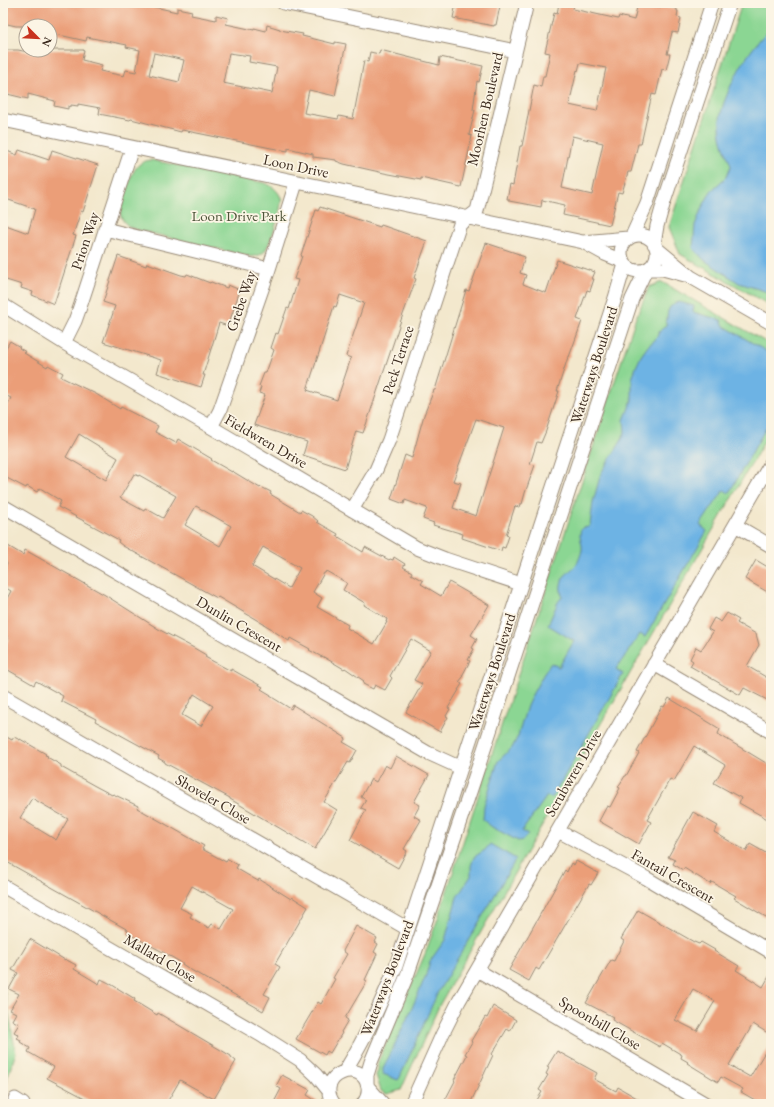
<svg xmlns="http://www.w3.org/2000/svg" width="774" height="1107" viewBox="0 0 774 1107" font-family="'EB Garamond',serif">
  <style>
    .green { fill: #8bd693; stroke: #638058 }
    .water { fill: #6db3e4; stroke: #546e81 }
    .building { fill: #eb9e78; fill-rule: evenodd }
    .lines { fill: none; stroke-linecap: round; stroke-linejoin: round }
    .minor-casing { stroke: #978976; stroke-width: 15 }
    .minor { stroke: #fff; stroke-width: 13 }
    .labels { text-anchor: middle; stroke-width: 3.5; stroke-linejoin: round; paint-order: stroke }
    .street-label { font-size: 15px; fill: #3b2a1e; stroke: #fcf5e5 }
    .park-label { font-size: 15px; fill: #4f553b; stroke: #fcf5e5 }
  </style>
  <rect width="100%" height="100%" fill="#fcf5e5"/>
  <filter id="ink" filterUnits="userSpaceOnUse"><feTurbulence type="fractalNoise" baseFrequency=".025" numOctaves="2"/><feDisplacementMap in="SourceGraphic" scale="8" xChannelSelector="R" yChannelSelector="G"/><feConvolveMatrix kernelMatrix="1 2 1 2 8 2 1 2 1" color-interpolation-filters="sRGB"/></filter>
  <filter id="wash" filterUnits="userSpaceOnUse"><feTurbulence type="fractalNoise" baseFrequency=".012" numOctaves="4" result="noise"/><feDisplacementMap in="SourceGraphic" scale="16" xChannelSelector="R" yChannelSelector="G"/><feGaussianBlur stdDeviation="0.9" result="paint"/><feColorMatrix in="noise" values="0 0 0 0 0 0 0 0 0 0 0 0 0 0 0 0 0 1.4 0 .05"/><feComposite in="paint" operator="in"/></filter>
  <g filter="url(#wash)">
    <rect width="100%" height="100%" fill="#f3e8cd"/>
    <path class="green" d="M742,3h29v303l-91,-52 -11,-27z
      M151,160l114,23c7,3 13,7 16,15 2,8 -11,49 -18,55 -4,3 -10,4 -15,3l-110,-26c-10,-3 -16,-7 -18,-18l12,-37c4,-9 9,-14 19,-15z
      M662,282l109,63v85l-245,423 -86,151 -39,86 -14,4 -6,-3 -5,-16 2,-5v-8l47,-108 12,-33 198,-601 14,-33z
      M3,984l13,69 -13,36z"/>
    <path class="water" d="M771,27v266l-32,-10 -35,-23 -11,-12 2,-23 7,-17 9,-17 15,-14 5,-11c-4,-12 -11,-26 -11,-39 -1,-9 2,-19 5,-27 11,-30 25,-50 46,-73z
      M679,302l15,4 -1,6 28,8 3,6 47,28v65l-42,74 -5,-3 -24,35 7,6 -62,106 -5,-3 -24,35 7,5 -71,124 -5,-2 -25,35 6,3 -5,6 -5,1 -26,-14 -9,-7 1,-14 14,-45 14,-13 6,-12 9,-30 6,-13 10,-18 8,-12 8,4 15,-26 -26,-16 10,-23 4,-5c0,-4 -2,-8 -1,-12 1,-10 9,-13 15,-20 3,-4 5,-11 6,-15 1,-9 -5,-14 0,-22l7,-1 1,-2 3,-23 8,-29 19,-30 5,-11 -1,-12 8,-20v-21l4,-12 5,-11 7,-10 8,-7 3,-7 7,-7 2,-14 2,-4 4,-3z
      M490,844l26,15 -78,133 -38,85 -2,3 -15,-6v-5l29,-61 14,-33 4,-14 15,-21 12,-43 14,-21v-10l3,-9 11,-7z"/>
    <g id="blocks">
      <path class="building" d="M3,3h148l-1,3 27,6v-4l15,3 -1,4 25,5v-5l12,3 -2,6 28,6v-2l12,3 1,-6 13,4v1l23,4 -1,2 33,8v-2l11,2 -11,52 -26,-6 -5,23 34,6 1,-3 14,3 11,-58 4,1 2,-10 9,2 1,-4 59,15 1,-8 43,9 -4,16 -2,-1 -4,29h2l-6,25 3,1 -11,51 -40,-9v2l-37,-7 -40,-9 -8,-3v-1l-23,-3v-3l-25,-6v3l-17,-3 -89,-18 -1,2 -50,-13 -1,1 -31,-6 1,-6 -22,-4v2l-7,-1v2l-3,-1v3l-14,-3 1,-5 -27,-7v5l-25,-6v-43h15l15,3v-3h51l-2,10 20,5 -2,6 24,5 2,-6 10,2 4,-22 -14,-3 1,-2 -40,-8 -1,4 -36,-8v-7h-34l-13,-3zM154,53l30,7 -5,22 -30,-7zM229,53l21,3 -1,6 28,5 -5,26 -49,-10z
        M456,3h32l12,3 -4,19h-2v1l-41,-8z
        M559,3l15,2 -1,4 45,10 1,-3 15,4 4,-17 23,4v-2l16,4v2h1l-1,6 4,1 -3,15 -6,-1 -5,22h3l-4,16 -4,-1 -6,26 -4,-1 -11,50h-3l-7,28h-3l-6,21 -4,-1 -8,33 -47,-10 2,-10 -23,-5 -1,7 -32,-6v-2h-2l3,-15 3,1 7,-39h2l12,-61 7,2 2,-11h2l5,-23 -5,-1 9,-39 3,1zM580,63l26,5 -9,43 -28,-6 8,-35 1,1zM572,136l31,7 -11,52 -30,-7z
        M19,150l30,10 3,-10 46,15 -15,47 -2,-1 -8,24 3,1 -22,68 -22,-9 1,-3 -12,-4 1,-3 -19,-6v-55l25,9 7,-24 -32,-11v-44h3l1,-3 10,4z
        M320,207l60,20 1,-2 46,16 -13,37 2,1 -15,41 -33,99 -5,14 -7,-2 -11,38 -42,-14 4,-13 -53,-17 11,-30 -6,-2 2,-6 -2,-1 5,-13h2l8,-23 -3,-2 5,-15 2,1 9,-26 2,1 9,-29 -4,-1 8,-23 -1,-1 15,-45 2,1zM340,295l24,8 -18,53 5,2 -14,42 -30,-10 27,-84 2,1z
        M486,243l33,11v1l6,2 -5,16 6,2 -3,9 23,9 11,-33 38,12 -3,7h2l-4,12 -3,-1 -10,29 5,2 -13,36h-1l-11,34h2l-13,40 -5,12 -4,-1 -7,22 5,1 -10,28 -3,11h-2l-1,3 -4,-1 -9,29 3,1 -4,12 -3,-1 -1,4 -39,-13 1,-4 -30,-9 1,-2 -11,-4 4,-11 -22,-8 -1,4 -13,-5 14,-44 7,3 12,-43 10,-25h1l31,-100 3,1zM476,419l28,9 -28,88 -23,-8 8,-25 -8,-2z
        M118,256l28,10 1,-3 34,12 5,1 1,-2 23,9 1,-1 16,6 1,-3 12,5 -12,36 -9,-3 -16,52h2l-4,12 -44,-14 4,-13 -58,-18 10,-29v-1l2,-6 -12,-4z
        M10,341l10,6 -1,1 7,4 -2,1 23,14 1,-2 15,8 -2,4 35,17 24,15 1,-2 37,19 -3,6 21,11 2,-4 34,20 -1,1 21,12v-1l28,17 1,-1 10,5 -1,2 30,18 1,-2 11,6 6,5 -1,1 21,12 -1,2 26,16 2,-5 24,13 1,-1 3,1 1,-3 11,7 -2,3 9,5 -1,2 12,7 -2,3 20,12 8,-14 40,23 -18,30 6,4 -5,9 2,1 -6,11 2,1 -8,15 1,1 -4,5 3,2 -4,6h1l-11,18 2,1 -4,7 2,1 -8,15 -34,-20 16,-28 -8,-4 17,-29 -20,-12 -21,37 2,2 -7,12 -10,-5 -2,4 -10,-5 1,-3 -19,-13 -1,1 -22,-13v1l-13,-7 1,-1 -20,-11 -1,3 -17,-11v-1l-54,-32 -1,1 -94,-52 -5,-4 1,-2 -61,-33 3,-6 -21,-13 -3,4 -10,-6 -1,2 -23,-12v-64l8,-14 -8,-4v-41zM79,434l39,24 -12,22 -40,-23zM134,474l5,2v-1l37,21 -13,22 -18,-10 -1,3 -24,-13zM196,506l35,20 -11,20 -35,-21zM263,547l37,21 -11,20 -37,-22zM326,571l21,12 -4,7 22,13 -1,2 23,14 -1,3h1l-13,22 -27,-16 1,-3 -31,-18 5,-9 -9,-6 11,-19h1z
        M3,543l20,12 2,-5 80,45 55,35 34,18 12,7 -1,2 26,14v-2l32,18 -2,2 10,6 -1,1 21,13 2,-4 53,33 -3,4 14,8 -7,13 -2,-1 -24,40 13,8 -22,39 -85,-50v-1l-65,-35v-1l-7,-4 1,-2 -64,-35 1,-2 -35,-18 2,-5 -27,-15 -2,4 -31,-18v-18l6,-11 -6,-5v-27l8,-15 -8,-5v-15l4,-8 -4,-2zM194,694l19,12 -12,20 -19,-11z
        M756,560l15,9v25l-26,-15z
        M727,613l12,7 -2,3 19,11 3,11 -12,21 24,14v22l-27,-14 -4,7 -50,-29 3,-5 -3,-2 6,-12 5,3 12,-18 -5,-3 6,-11 7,4z
        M669,698l51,31 -2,5 53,32v55l-32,-18 2,-5 -27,-15 11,-18 -31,-19 -20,35 -4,-2 -23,41 4,2 -12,22 -40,-23 8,-15 3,1 10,-19 -2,-1 7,-11h1l13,-23 -2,-1 25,-46 2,1z
        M3,735l9,5 2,-3 6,3v-1l26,15 -1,1 3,1 -1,1 14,8v2l34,19 17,9 1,-1 25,12 -1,2 67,38 -2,3 24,13 2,-3 10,6 -2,3 3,2 19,11 1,-2 32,20 1,-2 16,10 -33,57 5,3 -16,27 6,3 -7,14 -72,-41 -9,-6v-1l-21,-12 -34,-18 1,-3 -123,-69 3,-6 -5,-3zM32,798l36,21 -12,21 -36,-22zM192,886l41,23 -12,20 -9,-5 -3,4 -19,-11 2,-3 -12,-6z
        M396,756l33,19 -15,27 6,3 -6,11 7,4 -17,29 3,2 -9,17 -48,-28 16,-30 -5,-2 5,-8 -5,-3 10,-18 5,3 9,-17 5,3z
        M693,812l25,14 -4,6 32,19 4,-7 21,12v64l-37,-22 2,-2 -24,-14 -2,2 -26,-16 -1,2 -10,-6 2,-4 -7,-3z
        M576,861l22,12 -7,12 -2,-1 -50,86 -3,-2 -7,13 -20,-11 56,-100 2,2 4,-9 3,2z
        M638,910l56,32 5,2 2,-2 14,8 -1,1 25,15 -3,4 27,17 8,-14v62l-18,-11 -24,41 21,12 21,-35v62h-9l-21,-12 2,-3 -22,-12 -3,5 -31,-19 1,-1 -7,-4 1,-3 -20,-12 -2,4 -48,-27 1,-3 -27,-14 25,-43 3,1 10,-20 -3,-2zM693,989l22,12 -18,30 -22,-11z
        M356,926l21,12 -2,4 3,2 -4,8 3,2 -12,26 2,1 -22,37 3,2 -7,12 1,1 -12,20 -3,-2 -2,4 -29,-16 22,-37 3,2 14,-25 -2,-1 14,-24 -4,-3z
        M30,939l35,21v-1l11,6 -2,4 25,15 2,-5 8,4 26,16 -1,2 23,14 1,-2 73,43v1l5,4 -22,38 -34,-19 -14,24h-70l-49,-26 7,-11 -26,-15 2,-4 -10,-6 1,-2 -4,-2 2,-3 -5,-3 5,-8 -7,-4 4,-7 -6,-3 9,-16 -10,-5 9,-16 -6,-3z
        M493,1006l23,14 -6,11 -3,-2 -15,25 1,1 -23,49h-27l12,-23 -1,-1 13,-25 -2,-1 7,-12 -1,-1 14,-24 2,1z
        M557,1051l40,22 -3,6 22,12 2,-4 29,17h-103l-7,-4 5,-8 -3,-2 9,-15 -2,-1 3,-6 -2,-1z
        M282,1075l28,15 -3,5 14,9h-48l8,-15 -5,-3z"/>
    </g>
  </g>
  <g filter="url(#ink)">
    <use href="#blocks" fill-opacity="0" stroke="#978976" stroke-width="1"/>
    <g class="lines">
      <g class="minor-casing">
        <path id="minor" d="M283,3l232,48
          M3,120l580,122 45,-4
          M105,229l164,40
          M621 253a18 18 0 1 1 36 0a18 18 0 1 1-36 0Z
          M632,236l15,-33 65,-200
          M583,242l22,12 17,7
          M654,244l3,-18 6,-21 67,-202
          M656,248l35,29 80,46
          M647,269h16l22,6
          M3,305l61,38 147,84 206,121 28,11 76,25
          M64,343l11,-22 5,-14 52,-159
          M211,427l9,-17 49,-141 27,-86
          M3,506l425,247 33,15
          M352,510l24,-40 13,-30 71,-216 17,-13 50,-208
          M735,525l36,21
          M654,664l117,68
          M3,696l405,233
          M558,831l88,47 125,74
          M3,886l256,148 41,26 16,15 13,16
          M477,970l229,134
          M345,1071c20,-33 37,-69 51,-105l219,-668 10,-34
          M367,1084v-9l4,-13 37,-89 63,-184 161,-490 14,-29
          M368,1087l15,17
          M15,1099l8,5
          M334,1104c-21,-29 29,-48 34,-17 1,6 -1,12 -5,17
          M411,1104l31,-69 17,-34 312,-538"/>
      </g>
      <use href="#minor" class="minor"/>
    </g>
  </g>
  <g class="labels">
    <g class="street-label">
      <text transform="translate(485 109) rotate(-77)" y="5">Moorhen Boulevard</text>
      <text transform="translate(296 166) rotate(12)" y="5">Loon Drive</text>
      <text transform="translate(85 241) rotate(-72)" y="5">Prion Way</text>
      <text transform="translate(241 301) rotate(-71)" y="5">Grebe Way</text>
      <text transform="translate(398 360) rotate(-72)" y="5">Peck Terrace</text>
      <text transform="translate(594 365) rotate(-72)" y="5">Waterways Boulevard</text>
      <text transform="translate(266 441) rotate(30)" y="5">Fieldwren Drive</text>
      <text transform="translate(239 624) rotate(30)" y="5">Dunlin Crescent</text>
      <text transform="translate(492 672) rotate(-72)" y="5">Waterways Boulevard</text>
      <text transform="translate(573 773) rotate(-60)" y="5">Scrubwren Drive</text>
      <text transform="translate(213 799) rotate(30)" y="5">Shoveler Close</text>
      <text transform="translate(673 876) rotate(30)" y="5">Fantail Crescent</text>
      <text transform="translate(160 958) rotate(30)" y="5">Mallard Close</text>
      <text transform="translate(387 978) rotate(-69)" y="5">Waterways Boulevard</text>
      <text transform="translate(600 1023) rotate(30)" y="5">Spoonbill Close</text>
    </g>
    <g class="park-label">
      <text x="239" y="221">Loon Drive Park</text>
    </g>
  </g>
  <rect width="774" height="1107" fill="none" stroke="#fcf5e5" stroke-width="16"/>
  <g transform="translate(38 38) rotate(114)"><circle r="19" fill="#fcf5e5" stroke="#afa495"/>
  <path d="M0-3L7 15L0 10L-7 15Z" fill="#c8321e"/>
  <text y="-6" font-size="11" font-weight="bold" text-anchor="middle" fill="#3b2a1e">N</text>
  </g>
</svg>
